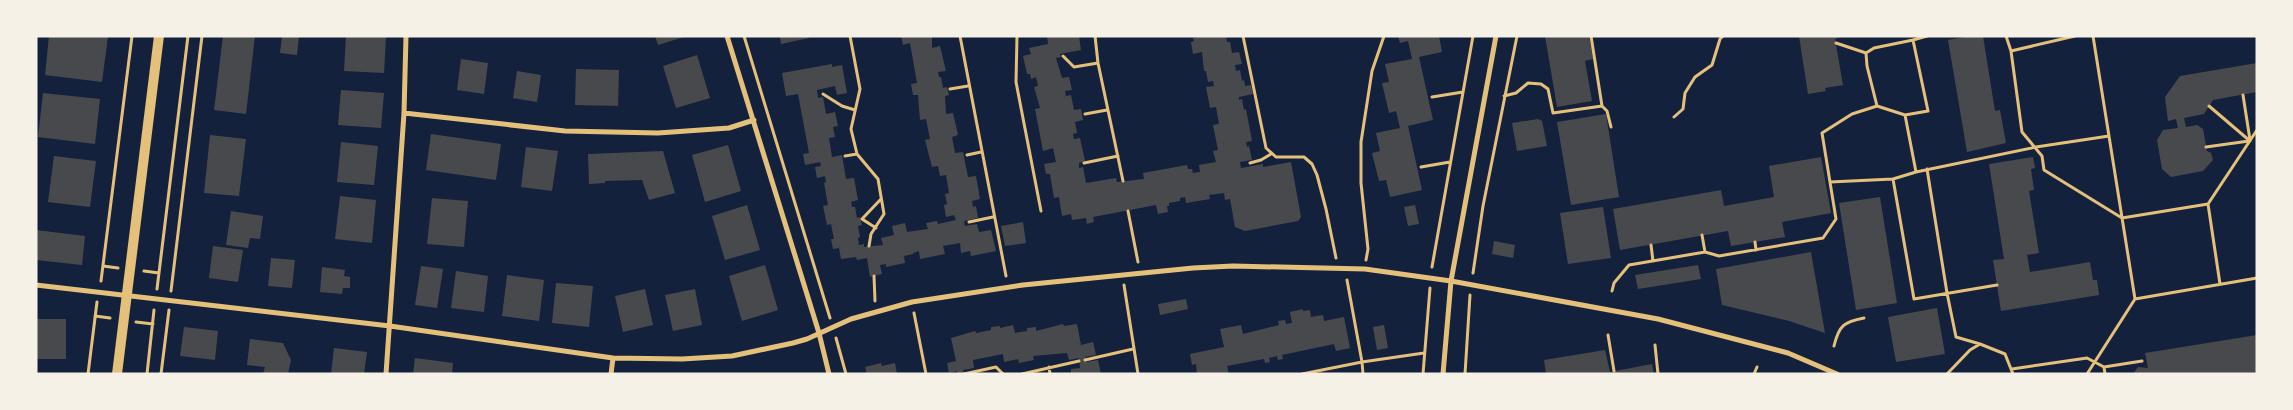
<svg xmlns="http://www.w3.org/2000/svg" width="2293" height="410" viewBox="0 0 2293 410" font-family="Montserrat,sans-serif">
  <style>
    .building { fill: #48494c }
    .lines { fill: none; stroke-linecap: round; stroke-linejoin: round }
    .path { stroke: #e5c07b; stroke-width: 3 }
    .minor { stroke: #e5c07b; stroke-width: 5 }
    .secondary { stroke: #e5c07b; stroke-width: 10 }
  </style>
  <rect width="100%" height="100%" fill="#14213d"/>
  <path class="building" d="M49,36h59l-6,46 -57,-7z
    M223,36h32l-9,78 -32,-4z
    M282,36h17l-2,19 -17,-2z
    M346,36l40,1 -2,36 -40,-2z
    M655,36h29v1l-26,8z
    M780,36h28l1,2 -28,6z
    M901,36h31v12l8,-2 6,25 -8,1 1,5h2l2,11 4,-1 2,8 -4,1 1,18 7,-1 5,22 -6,2 3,16 8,-1 5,25 8,-1 4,23 -8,2 1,6 3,-1 2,12 -14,3 1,5 12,-2 2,8 12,-2 5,21 -25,5 -1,-5 -9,2 -1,-10 -17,3 2,8 -25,5 -1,-8 -6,2v1l-9,2 1,7 -19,4v-3l-6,1 2,9 -12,3 -3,-19 -10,2 -1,-3 -15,2 -2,-11 -6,1 -2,-10h3l-3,-15 -4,1 -4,-19 5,-1 -4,-22 2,-1 -1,-6 -8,2 -2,-11 6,-1 -1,-4 -15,3 -2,-11 6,-1 -11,-59 -12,2 -4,-23 50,-9v3l10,-2 5,28 -10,2 -2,-9 -18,4 1,8 5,-1 3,17 9,-2 3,14 -5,1 2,10 -6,1 3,19 10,-2 4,24 8,-1 4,22 -7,2 1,5h3l2,11 3,-1 2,8 -4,1 2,11 -2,1 1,7 5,-1v3l19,-2 -2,-7 13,-3 -2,-9 13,-3 2,9 21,-3 -2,-6 11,-2 1,3 18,-4 -2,-5 -8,2 -2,-12 3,-1 -2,-10 4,-1 -3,-18 -6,1 -2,-10 -6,1 -7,-27 5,-1 -4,-20 -6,1 -2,-25h-5l-2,-11 6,-1 -7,-40 -7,2z
    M1047,36h32l2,14 -21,4 1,3 -5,1 6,20 7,-1 3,13 -7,1 1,5 5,-1 3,15 7,-1 2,11 -8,2 2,11 -4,1 1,5 6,-1 5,23 -6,2v5l4,-1 3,16 30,-5 1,4 27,-3 -1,-6 44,-8 1,4h4l1,4 7,-1 -1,-7 17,-3 -3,-11 5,-1 -5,-25 6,-1 -3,-17 -6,1 -4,-21 8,-1 -1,-5 -5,1 -2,-11h-2l-2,-19 -9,2 -2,-12 3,-1 -1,-3 9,-2h24l1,6h3l2,11 7,-1 3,12 -7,1 1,6 4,-1 2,11 2,-1 1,6 6,-1 2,9 -14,3v3l3,-1 2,11 2,-1 6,32 -6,1 1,5 2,-1 3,14 -12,2 1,6 22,-4v3l28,-5 10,55 -3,4 -53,10 -10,-4 -5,-28 -5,1 -1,-7 -15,2 1,4 -24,4 -1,-6 -5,1v3l-11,2v3h-2l1,6 -10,2 -2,-9 -63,12 1,5 -7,2 -1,-6 -14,2 -1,-6 -9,2 -3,-19 -5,1 -4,-24h-4l-2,-10 12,-2 -3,-14 -10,3 -8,-42 5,-1 -6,-21 4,-1 -2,-9 -5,2 -1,-5h-3l-4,-18 8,-2 -2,-6 19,-4z
    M1398,36h41l3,16 -23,5 14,63 -25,6 14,64 -32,7 -4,-17 -7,1 -7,-28 8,-2 -4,-18 24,-5 -4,-17 -7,2 -7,-30 7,-1 -4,-18 27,-5 -4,-18 -8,2z
    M1545,36h44l4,23 -8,2 7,40 -35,6z
    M1799,36h45l-9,3 8,46 -18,3 1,3 -18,3z
    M1969,36h14l12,75 5,-1 6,33 -39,9 -19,-112z
    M697,55l13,43 -34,10 -13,-42z
    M461,59l27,4 -4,31 -27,-4z
    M2257,63v29l-44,8 -9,14 -20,4 2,9 11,-2 6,4 4,22 4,2 2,7 -10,11 -32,6 -9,-8 -5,-29 6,-10 15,-2 -2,-9 -8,2 -3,-24 15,-21z
    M576,69l43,1 -1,36 -43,-1z
    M517,71l24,4 -4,27 -24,-4z
    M341,90l43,3 -3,35 -43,-3z
    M43,93l57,6 -5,45 -57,-7z
    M1606,114l13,83 -48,8 -14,-83z
    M1538,119l4,2 5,25 -30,5 -5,-28z
    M431,134l70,10 -5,36 -70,-10z
    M210,135l36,4 -7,57 -35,-3z
    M341,142l37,4 -4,39 -37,-3z
    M728,145l13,46 -36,11 -13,-47z
    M526,147l32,4 -6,40 -31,-4z
    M663,151l12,42 -26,7 -7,-20 -37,1v2l-16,1 -1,-30z
    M54,156l42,5 -6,46 -42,-5z
    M1821,157l10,56 -49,9 3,15 -54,9 -3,-15 -108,19 -7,-41 108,-19 3,16 50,-9 -5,-31z
    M2033,157l2,11 -4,1 3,21 -5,1 10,62 -12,2 3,17 60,-10 3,18h4l2,15 -98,16 -8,-51 11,-1 -15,-95z
    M340,196l36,4 -4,43 -37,-4z
    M1880,197l17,106 -41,7 -17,-107z
    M432,198l36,3 -4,46 -37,-3z
    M747,205l13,45 -35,10 -13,-44z
    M1415,205l4,19 -11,2 -4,-19z
    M1603,207l8,51 -43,6 -8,-51z
    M231,211l32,5 -3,23 -10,-1 -2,10 -22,-3z
    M1023,222l3,21 -21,3 -4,-20z
    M36,230l49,6 -3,29 -46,-5z
    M1494,241l21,4 -2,13 -21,-4z
    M213,246l30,4 -5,32 -29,-4z
    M1811,252l14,81 -36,-12 -67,-16 -6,-36z
    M271,258l24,2 -3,28 -24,-2z
    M765,265l13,45 -36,11 -13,-45z
    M1698,265l3,14 -63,10 -3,-14z
    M421,266l22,3 -6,39 -22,-3z
    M322,267l23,3 -1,6 6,1v11h-7l-1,6 -22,-2z
    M456,271l32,5 -4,36 -33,-4z
    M507,275l37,5 -5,41 -37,-5z
    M556,283l37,3 -4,41 -37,-4z
    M645,289l8,36 -30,7 -8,-36z
    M695,289l7,36 -29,6 -8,-36z
    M1186,299l2,10 -28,6 -2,-11z
    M1937,308l8,46 -49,8 -8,-45z
    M1303,309v2l7,-1 1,7 12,-2 1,6 20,-4 6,31 -14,3 -2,-7 -52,11 1,4 -5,1 -1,-4 -8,2 1,4 -5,1 -1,-4 -37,7 2,8h-32l-1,-10 -4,1 -2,-11 34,-7 -4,-18 21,-4 2,9 36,-9 -1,-4 7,-1 1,4 6,-1 -2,-11z
    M36,319h30v40h-30z
    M1063,324l1,2 13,-2 4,21 12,-3 3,13 -11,2 1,5 12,-2 3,14h-30v-5l9,-1 -1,-10 -10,2 -2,-7 -34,3 1,4 -15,3 -1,-4 -14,3 -1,-8 -30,6 1,8 -11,2 1,4h-7v-3l-8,2 -2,-10 9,-2 -5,-23 24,-7 1,2 15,-3v-3l9,-1v2l13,-3 2,8 12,-2v-3l9,-1v4z
    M1384,325l4,23 -11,2 -4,-23z
    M184,327l34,4 -3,29 -35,-4z
    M2257,335v39h-124l5,-7 10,1 -3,-15z
    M250,339l33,4 8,17 -3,14h-25l2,-7 -18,-2z
    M334,348l33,4 -3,22h-33z
    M1605,350l5,22 42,-8 2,10h-108l-2,-14z
    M415,358l38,5 -1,11h-39z
    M881,363l1,3 13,-3 2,11h-30l-2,-7z"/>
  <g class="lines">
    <path class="path" d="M744,36l86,282
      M850,36l10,53 -9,40 6,25 21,25 6,35 -13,20 -2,12
      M960,36l46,240
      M1017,36l-1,46 25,129
      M1095,36l3,27 25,118
      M1243,36l23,112 10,9h28l8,7 5,11 9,34 10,49
      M1591,36l11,70 5,5 4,16
      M2006,36l5,15 64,-15
      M1913,40l-39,8 -8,5 1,13 10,40 28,9 11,57 -23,7 21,120 83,-14
      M1836,43l30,10
      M2011,51l11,81 20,24 2,14 78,48 86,-14 12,80
      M1063,56l11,11 24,-4
      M950,89l18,-3
      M823,94l19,12 13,4
      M2243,95l7,45
      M1504,96l12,-3 12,-10 13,1 7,5 5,24 49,-7
      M1432,97l31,-5
      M2209,106l41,35
      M1085,114l22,-4
      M1905,115l23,-4 -15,-71 14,-4
      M1674,117l9,-8 2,-16 10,-16 17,-12 8,-26 3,-3
      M2206,147l43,-6
      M967,155l14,-3
      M845,156l12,-2
      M1084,163l34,-7
      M1250,163l11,-3 10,-6
      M1421,167l29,-5
      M1927,169l20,124 9,44 24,7 -10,6 -23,24
      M1916,172l120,-25 73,-11
      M1830,182l63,-3
      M2208,204l49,-74
      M1128,211l10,51
      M969,222l24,-5
      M876,228l-14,-9 19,-20
      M1702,235l3,17
      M1755,242l1,8
      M1651,245l2,16
      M1366,260l2,-11 -7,-66v-41l11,-71 12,-35
      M103,266l15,2
      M1432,267l41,-231
      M144,271l15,2
      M1473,273l10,-67 34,-170
      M874,276l1,25
      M101,281l31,-245
      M1124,285l14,89
      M157,289l31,-253
      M171,291l31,-255
      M1612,291l2,-8 15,-18 76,-13 14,4 104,-18 13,-19 -14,-86 30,-19 25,-8
      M2135,299l122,-21
      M914,313l12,61
      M95,316l15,2
      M136,322l17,2
      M1608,335l6,36
      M836,338l10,36
      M1980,344l25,10 8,20
      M1655,345l3,29
      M1834,346c5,-21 10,-24 30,-28
      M1085,360l48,-11
      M1049,367l1,7
      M2012,369l75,-11 17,9
      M88,374l9,-72
      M147,374l7,-64
      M161,374l8,-64
      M964,374l32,-7 7,7
      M1022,374l57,-13
      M1302,374l60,-12 -15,-82
      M1363,374l-1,-12 62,-9
      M1423,374l7,-86
      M1465,374l5,-79
      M1754,374l3,-7
      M2087,374l48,-75 -42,-263
      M2105,374l-1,-7 38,-6"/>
    <path class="minor" d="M727,36l92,297 10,41
      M404,113l161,18 93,2 71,-5 25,-8
      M36,285l354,41 223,32 69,1 50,-3 61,-13 14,-4 44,-20 61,-17 111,-17 170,-17 40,-2 132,3 86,12 207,38 130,34 49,21
      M386,374l18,-261 2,-77
      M611,374l2,-16
      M1443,374l8,-93 45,-245"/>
    <path class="secondary" d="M117,374l42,-338"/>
  </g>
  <rect width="2293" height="410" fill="none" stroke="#f6f1e7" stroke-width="75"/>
</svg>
